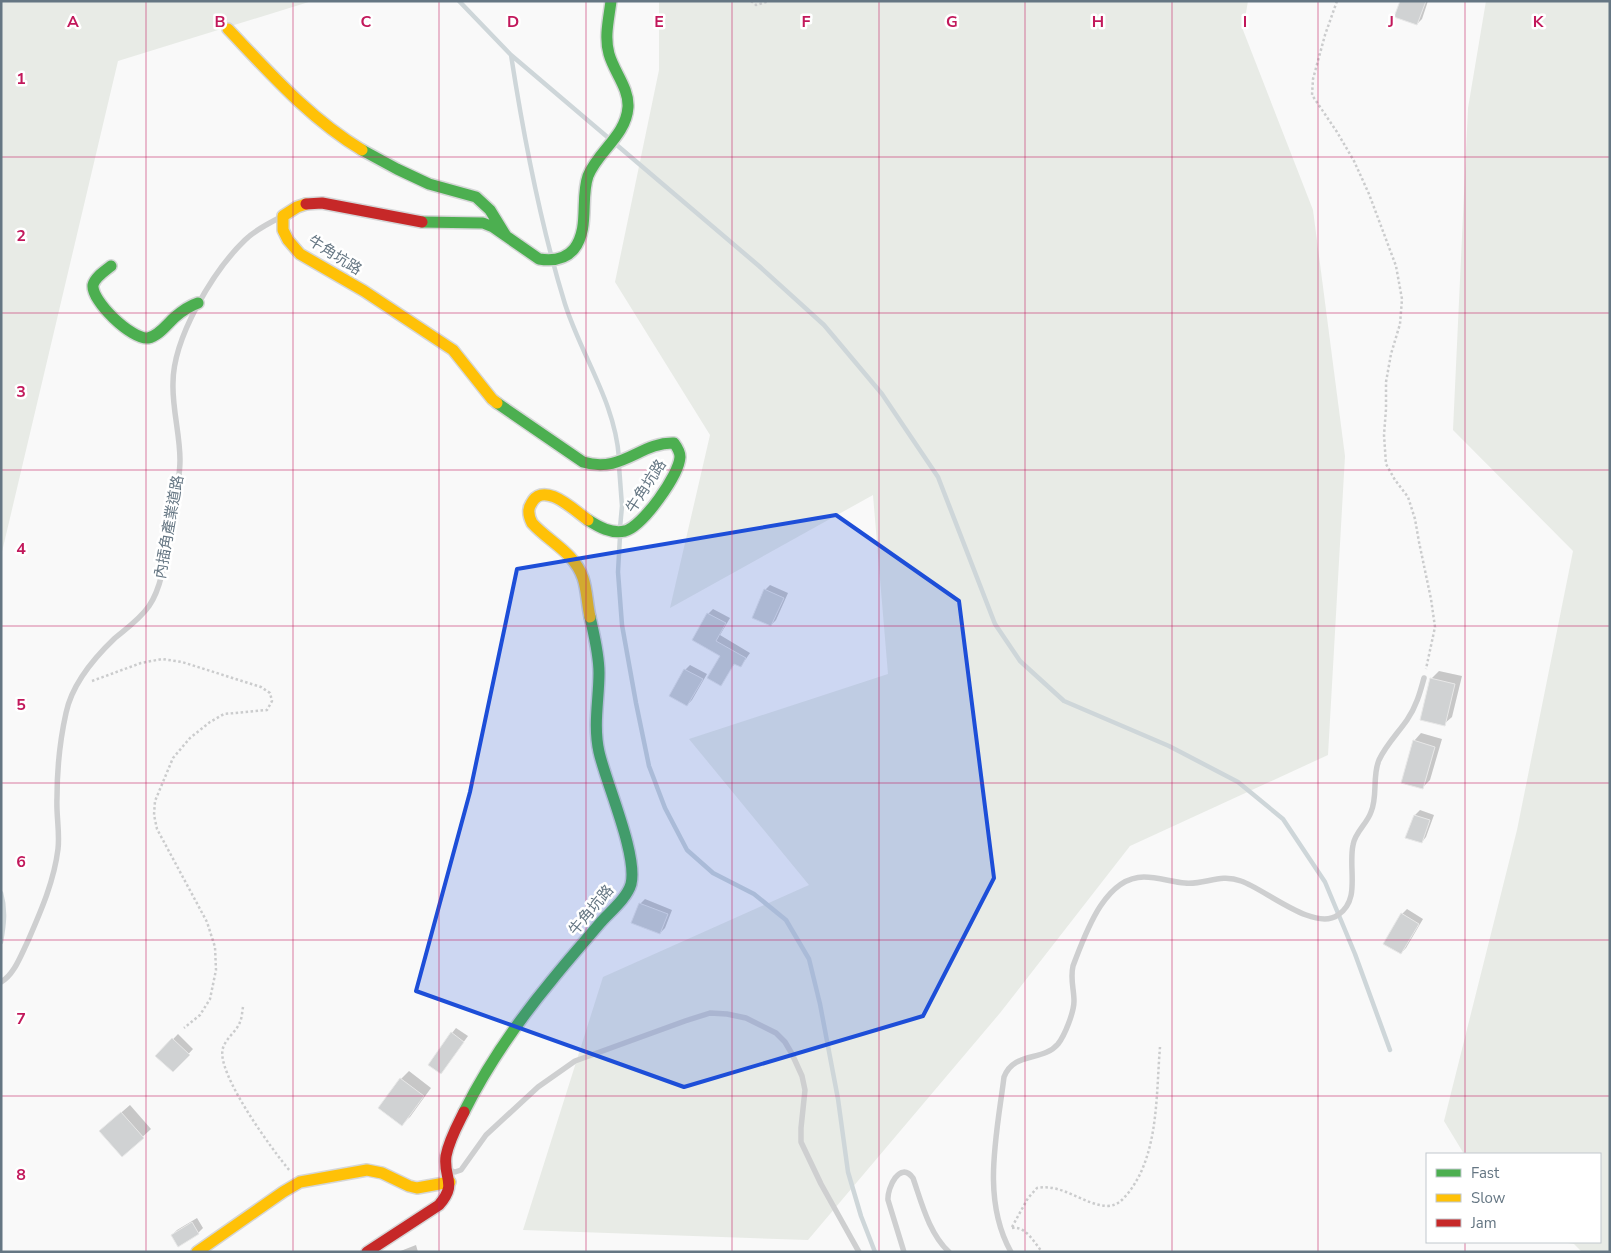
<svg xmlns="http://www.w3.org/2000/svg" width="1611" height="1253" viewBox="0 0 1611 1253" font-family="'Nunito Sans','Noto Sans TC',sans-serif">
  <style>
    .green { fill: #e8ebe6 }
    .shadow { fill: #0003 }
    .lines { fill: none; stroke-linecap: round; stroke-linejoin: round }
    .stream { stroke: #ced6d9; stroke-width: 4.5 }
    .building { fill: #d0d2d3; stroke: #e8e8e8 }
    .fast-casing { stroke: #d5d6d7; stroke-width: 14 }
    .slow-casing { stroke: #d5d6d7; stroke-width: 14 }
    .jam-casing { stroke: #d5d6d7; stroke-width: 14 }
    .path { stroke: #cbcccd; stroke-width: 2.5; stroke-dasharray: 2.5 2.5; stroke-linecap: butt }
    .lane { stroke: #cecfd0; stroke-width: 5.5 }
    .fast { stroke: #4caf50; stroke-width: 11 }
    .slow { stroke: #ffc107; stroke-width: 11 }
    .jam { stroke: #c62828; stroke-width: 11 }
    .marked { fill: #1d4ed8; fill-opacity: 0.2; stroke: #1d4ed8; stroke-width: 4; stroke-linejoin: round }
    .grid { fill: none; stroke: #c2185b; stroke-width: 1; stroke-opacity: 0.55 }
    .labels { text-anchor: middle; stroke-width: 5; stroke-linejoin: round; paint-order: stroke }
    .street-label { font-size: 15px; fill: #657683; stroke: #fff }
    .grid-label { font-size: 16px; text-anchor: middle; font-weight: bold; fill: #c2185b; stroke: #fff; stroke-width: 5; stroke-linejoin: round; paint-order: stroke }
  </style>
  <rect width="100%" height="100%" fill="#f9f9f9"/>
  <path class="green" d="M1,1h311l-194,60 -117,495z
    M659,1h589l-5,29 70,180 32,246 -17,299 -198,91 -130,167 -192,227 -285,-10 80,-253 206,-92 -120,-146 199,-65 -15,-179 -203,113 40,-173 -95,-153 44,-212z
    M1486,1h124v1251h-28l-8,-8 -13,-2h39v-88h-136l-20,-33 73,-291 56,-279 -120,-121 15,-322z"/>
  <path class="shadow" d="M1402,1h26l-6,18 -5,5z
    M770,585l18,8 -12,27 -5,5 -6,-35z
    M713,609l17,9 -10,17 30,18 -9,13 -6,-3 -15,22 2,-30 -28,-15 14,-26z
    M690,665l17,9 -15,26 -5,5 -16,-10 14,-25z
    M1439,671l23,5 -10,41 -8,7 -13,-45z
    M1421,733l21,6 -12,41 -8,8 -8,-47z
    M1420,810l14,5 -8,22 -4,5 -15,-5 8,-22z
    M645,899l27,11 -7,18 -5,5 -20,-29z
    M1407,909l16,10 -17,29 -5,5 1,-39z
    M456,1028l12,8 -27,37 11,-40z
    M178,1034l15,15 -20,22 -16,-15z
    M409,1071l22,17 -21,29 -8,7 -1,-45z
    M130,1105l21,24 -29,27 -14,-32z
    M197,1218l6,10 -5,5 -26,2 5,-5z
    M416,1245l2,7h-21h1z"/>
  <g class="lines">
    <path class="stream" d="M459,1l52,54 248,211 65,59 58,69 56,83 57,147 25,37 44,40 105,45 69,36 45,37 42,63 30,72 35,96
      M511,55c13,84 29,168 54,249 17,53 50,98 54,154
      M619,466l3,40 -2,22
      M620,536l-2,36 4,53 14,78 13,63 16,42 22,42 26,23 41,21 32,26 23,39 11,45 18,95 10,73 13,44 14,36
      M1,893c5,17 3,32 0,49"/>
  </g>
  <path class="building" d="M1400,1h26l-9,24 -23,-8z
    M764,589l20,9 -13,28 -19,-8z
    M707,613l19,10 -10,18 30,17 -5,9 -7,-3 -13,22 -14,-8 13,-22 -28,-16z
    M684,669l19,10 -16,27 -18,-10z
    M1430,678l25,6 -10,42 -25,-6z
    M1413,740l22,7 -12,42 -22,-6z
    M1414,815l16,5 -8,23 -17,-5z
    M639,903l29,11 -8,20 -29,-11z
    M1401,913l18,11 -18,30 -18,-10z
    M451,1032l13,10 -23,32 -13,-9z
    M172,1038l18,17 -17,17 -18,-16z
    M400,1078l24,18 -22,30 -24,-18z
    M121,1112l23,26 -22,19 -23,-26z
    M192,1222l7,12 -21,13 -7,-12z"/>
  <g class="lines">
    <g class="fast-casing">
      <path id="fast" d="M362,150l35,19 32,15 47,13 14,13 16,26
        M422,222l61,1 10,4 46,32c13,2 26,1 35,-10 16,-21 6,-50 14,-73 10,-25 38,-40 40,-69 1,-19 -14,-35 -19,-53 -5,-17 0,-36 2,-53
        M111,266c-6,5 -16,11 -18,19 -2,16 39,55 55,53 11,-2 19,-14 27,-21 7,-6 14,-11 23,-14
        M497,403l86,59c39,12 57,-20 91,-19 3,4 6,9 6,14 -1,18 -37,69 -55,74 -14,3 -26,-4 -37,-11
        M464,1112c24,-48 54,-91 88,-132 16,-20 33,-39 49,-58 10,-11 26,-24 30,-38 7,-29 -25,-101 -32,-132 -6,-27 0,-53 0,-79 0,-19 -5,-38 -9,-56"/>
    </g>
    <g class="slow-casing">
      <path id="slow" d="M228,29c41,43 82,90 134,121
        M306,204l-9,3 -14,9v14l5,10 12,14 64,37 89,59 39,49 5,4
        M588,520c-13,-9 -45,-41 -57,-16 -4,6 -2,13 1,19 17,19 42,29 51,55 4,12 4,26 7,39
        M197,1252l86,-60 17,-10 67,-12 15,3 27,13 8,2 33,-6"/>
    </g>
    <g class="jam-casing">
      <path id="jam" d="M306,204l16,-1 100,19
        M367,1252l72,-47c19,-22 4,-26 7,-49 3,-16 11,-30 18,-44"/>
    </g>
    <path class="path" d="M751,1l5,4 13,-4
      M1337,1l-12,34 -12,44 -1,16 25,37 17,29 15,33 27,72 6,33 -2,25 -9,30 -5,28v27l-2,26 2,29 9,16 13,17 7,22 4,23 12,57 4,28 -9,42
      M92,681l49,-18 21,-4 20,3 79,25 9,6 2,8 -5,9 -43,4 -14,8 -20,16 -17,20 -18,43 -1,14 3,14 50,93 8,25 1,23 -6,29 -10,16 -16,13
      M243,1007c-1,5 -1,11 -3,15 -3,9 -14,16 -17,26 -8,24 50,103 67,123
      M1012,1227l16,-29 9,-10c25,-5 47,17 70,18 11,0 16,-7 22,-14 30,-39 27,-98 31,-145
      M1012,1228c14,-2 22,14 30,24"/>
    <path class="lane" d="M1,982c13,-7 20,-27 26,-39 13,-30 27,-61 31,-94 2,-17 -2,-34 -1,-51 0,-28 3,-58 9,-85 6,-29 28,-55 49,-75 12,-10 25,-19 34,-32 7,-10 10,-20 13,-32 5,-17 6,-36 9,-55 4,-19 9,-39 9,-59 0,-26 -8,-52 -7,-77 0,-45 40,-112 72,-143 10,-10 24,-17 36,-23
      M449,1170l6,2 6,-2 25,-35 52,-48 37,-26 110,-40 25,-8 17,1 19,4 30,15 9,9 7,12 10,22 3,14 -4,38v14l20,42 38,68
      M904,1252l-16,-52c-1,-12 12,-40 25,-22 9,26 16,55 36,74
      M1011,1252c-30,-53 -14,-118 -7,-175 10,-26 39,-15 54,-33 7,-9 16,-32 16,-43 0,-12 -4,-22 -1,-35 12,-31 31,-89 71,-89 14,0 28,5 41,6 20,2 35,-10 56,-2 24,8 73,51 97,34 23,-15 10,-46 15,-70 2,-13 14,-21 18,-33 7,-16 1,-36 8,-52 7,-15 19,-27 28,-40 9,-13 13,-27 17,-42"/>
    <use href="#fast" class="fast"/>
    <use href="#slow" class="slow"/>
    <use href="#jam" class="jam"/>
  </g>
  <path class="marked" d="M836,515l123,86 35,277 -71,138 -239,71 -268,-96 54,-199 47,-223z"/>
  <path class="grid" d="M146,1v1251M293,1v1251M439,1v1251M586,1v1251M732,1v1251M879,1v1251M1025,1v1251M1172,1v1251M1318,1v1251M1465,1v1153M1,157h1609M1,313h1609M1,470h1609M1,626h1609M1,783h1609M1,940h1609M1,1096h1609M1465,1242v10"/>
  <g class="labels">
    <g class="street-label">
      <text transform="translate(335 255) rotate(32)" y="5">牛角坑路</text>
      <text transform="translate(646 486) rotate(-57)" y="5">牛角坑路</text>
      <text transform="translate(169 527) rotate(-80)" y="5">內插角產業道路</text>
      <text transform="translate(591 910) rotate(-50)" y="5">牛角坑路</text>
    </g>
  </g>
  <g class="grid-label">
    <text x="73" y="27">A</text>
    <text x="220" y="27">B</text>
    <text x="366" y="27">C</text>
    <text x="513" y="27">D</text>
    <text x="659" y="27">E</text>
    <text x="806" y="27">F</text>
    <text x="952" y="27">G</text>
    <text x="1098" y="27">H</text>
    <text x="1245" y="27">I</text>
    <text x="1391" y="27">J</text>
    <text x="1538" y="27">K</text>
    <text x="21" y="84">1</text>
    <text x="21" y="241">2</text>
    <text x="21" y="397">3</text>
    <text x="21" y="554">4</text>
    <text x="21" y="710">5</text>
    <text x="21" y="867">6</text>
    <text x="21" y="1024">7</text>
    <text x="21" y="1180">8</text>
  </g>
  <rect width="1611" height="1253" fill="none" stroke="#657683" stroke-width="5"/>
  <rect x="1426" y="1153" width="175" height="90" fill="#ffffff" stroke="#c1c8cd"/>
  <rect x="1436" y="1169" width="25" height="8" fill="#4caf50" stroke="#c1c8cd"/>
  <text x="1471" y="1178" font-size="15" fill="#657683">Fast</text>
  <rect x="1436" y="1194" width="25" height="8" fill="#ffc107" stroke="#c1c8cd"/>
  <text x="1471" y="1203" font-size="15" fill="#657683">Slow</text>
  <rect x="1436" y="1219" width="25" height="8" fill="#c62828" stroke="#c1c8cd"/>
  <text x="1471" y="1228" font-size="15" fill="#657683">Jam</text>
</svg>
